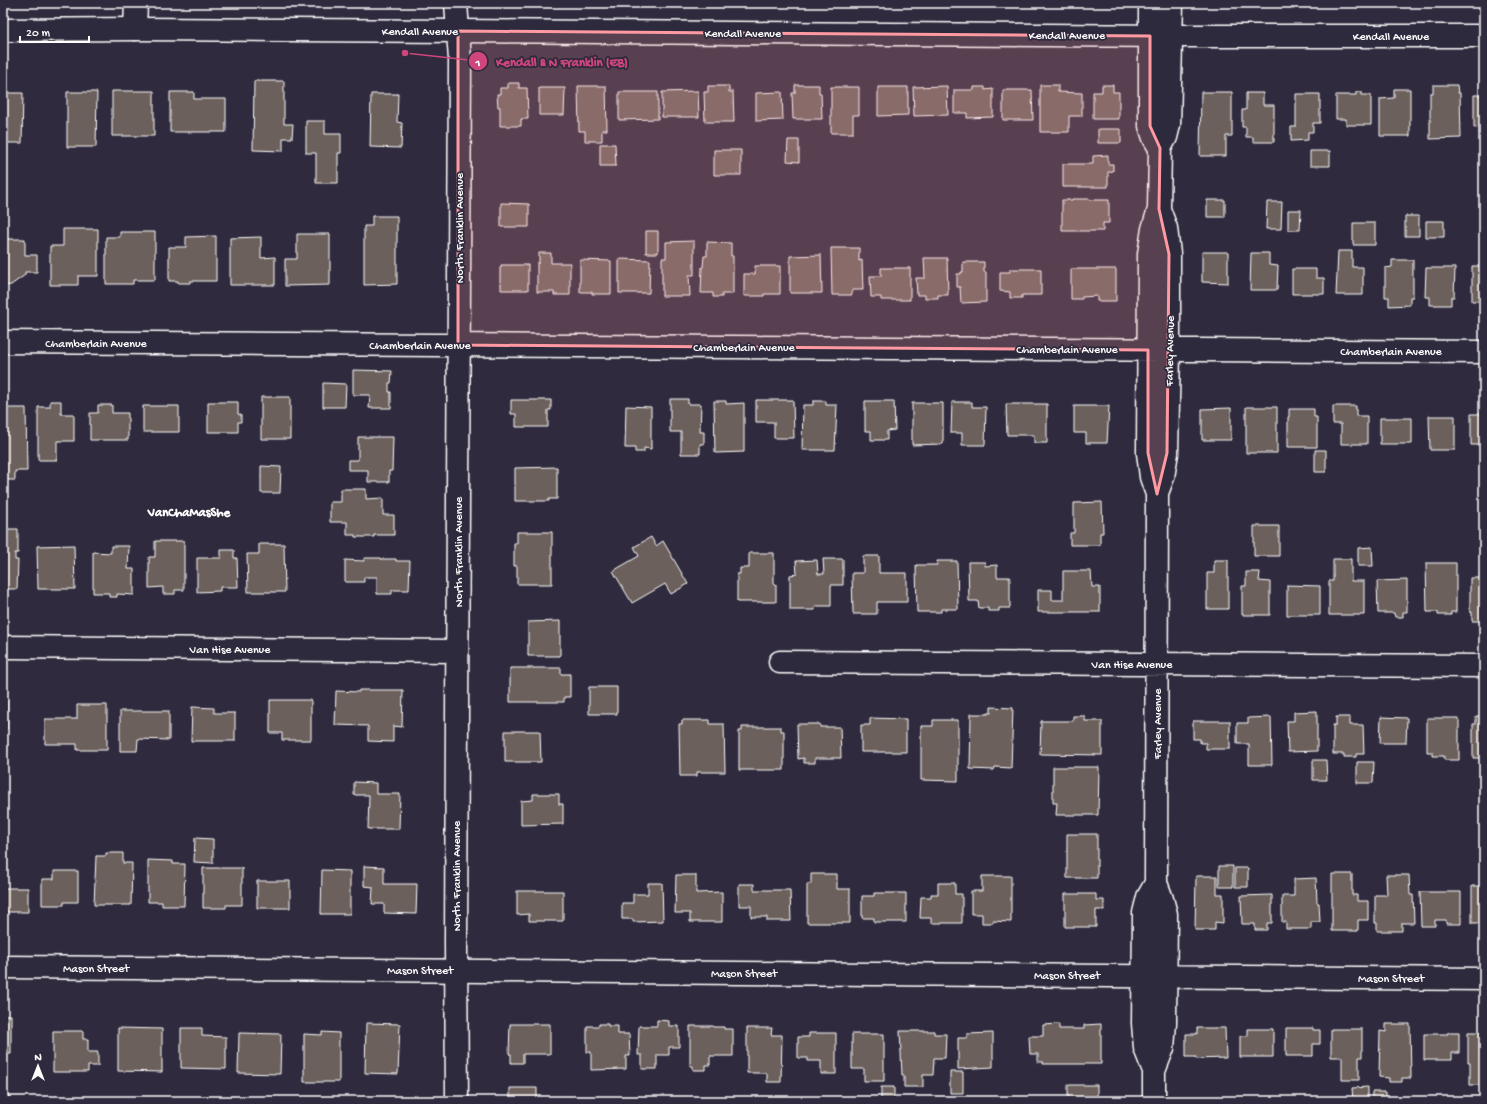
<svg xmlns="http://www.w3.org/2000/svg" width="1487" height="1104" viewBox="0 0 1487 1104" font-family="'Gochi Hand',sans-serif">
  <style>
    .building { fill: #6c605b; stroke: #fff }
    .lines { fill: none; stroke-linecap: round; stroke-linejoin: round }
    .minor-casing { stroke: #fff; stroke-width: 25 }
    .tertiary-casing { stroke: #fff; stroke-width: 25 }
    .minor { stroke: #2f2a3d; stroke-width: 22 }
    .tertiary { stroke: #2f2a3d; stroke-width: 22 }
    .marked { fill: #ff9aa2; fill-opacity: 0.2; stroke: #ff9aa2; stroke-width: 3; stroke-linejoin: round }
    .labels { text-anchor: middle; stroke-width: 3.5; stroke-linejoin: round; paint-order: stroke }
    .street-label { font-size: 12px; fill: #fff; stroke: #2f2a3d }
    .neighbourhood-label { font-size: 13px; font-weight: bold; fill: #fff; stroke: #2f2a3d }
    .leader { fill: none; stroke: #ce467c; stroke-width: 1.5 }
    .callout-dot { fill: #ce467c; stroke: #2f2a3d; stroke-width: 1.5 }
    .mark-label { font-size: 12px; text-anchor: middle; font-weight: bold; fill: #fff }
    .callout-label { font-size: 13px; text-anchor: middle; font-weight: bold; fill: #ce467c; stroke: #2f2a3d; stroke-width: 3.5; stroke-linejoin: round; paint-order: stroke }
  </style>
  <rect width="100%" height="100%" fill="#2f2a3d"/>
  <filter id="ink" filterUnits="userSpaceOnUse"><feTurbulence type="fractalNoise" baseFrequency=".025" numOctaves="2"/><feDisplacementMap in="SourceGraphic" scale="8" xChannelSelector="R" yChannelSelector="G"/><feConvolveMatrix kernelMatrix="1 2 1 2 8 2 1 2 1" color-interpolation-filters="sRGB"/></filter>
  <g filter="url(#ink)">
    <path class="building" d="M254,81h30v43h9l-1,14h-9v13l-30,-1z
      M508,83h11v5h8l1,31h-7v7h-21v-19h-2l-1,-13h3v-6h8z
      M795,85h24v8h2l1,26h-29l-1,-26h3z
      M1040,85h18v7l24,1v23h-13v16h-29z
      M1102,85h11v7h6v27h-26v-27h9z
      M1433,85h24l1,8h2l1,45 -31,1v-46h3z
      M578,86h28l1,44h-5v11h-17v-10h-6z
      M708,86h21v6h4l1,30h-29l-1,-30h4z
      M947,86l1,29 -34,1 -1,-29z
      M831,87h28v28h-6v18h-22z
      M878,87h30v28l-30,1z
      M974,87h11v3l8,-1v28l-26,1v-5h-13v-23h20z
      M539,88h26l-1,27h-25z
      M1394,89h16v47h-30v-37l14,-1z
      M1003,90h29l1,30h-30z
      M112,91h42v45h-42z
      M698,91l1,26h-37v-25z
      M67,92h30l-1,55h-29z
      M170,92h24v7h32v33h-56z
      M619,92h39v27l-39,1z
      M782,92l1,28 -27,1v-28z
      M1201,92h31v44h-6v20h-26z
      M1356,92h6v3h9v30h-25v-6h-10v-24h20z
      M3,93h20l-1,50h-19z
      M1246,93h17v12h11v37h-21v-5h-7v-10h-4v-17h4z
      M371,94h27l-1,28 5,1 -1,25 -31,-1z
      M1296,94h24v29h-7v9h-5v8l-17,1v-14h5z
      M1474,95h10v32l-10,1z
      M306,121h19v13h16v19h-3v30h-22v-30h-10z
      M1098,129h23v14h-23z
      M788,140h11v22l-12,-1z
      M600,144h15l1,22h-16z
      M714,150h27v25h-27z
      M1310,151h20v15h-20z
      M1108,155v9h5v7l-5,1v15h-45v-23h30v-8z
      M1072,199h18v1h19v23h-6v8h-41v-31h10z
      M1207,200h18v17h-18z
      M1267,202h15l-1,27h-15z
      M501,203l28,1v23h-28z
      M1288,210h13l-1,20h-12z
      M372,216h25v68l-33,1v-59h8z
      M1405,216h14v20h-14z
      M1426,221h18v16h-18z
      M1353,223h22v22h-22z
      M63,229h35v47h-20v9h-28v-39h13z
      M646,231h12v22h-12z
      M120,232h35v48h-22v4h-27v-47h14z
      M297,234h33v51l-45,1v-27h12z
      M216,236v45h-26v2h-12v-2h-9v-34h17v-10z
      M261,237v21l14,-1v28h-45v-47z
      M3,239h22v16h12v17h-12v3l-14,10 -8,1z
      M694,241v34h-5l1,21h-28v-38h4v-16z
      M707,242l24,1v13h2v38h-11v3h-9v-4h-12l1,-26h1l1,-11h3z
      M831,248h28v13l3,-1 1,30h-11v5h-20z
      M1338,251h14v16h11v28h-27z
      M1202,252h26v31l-26,-1z
      M539,253h12v10h19v32h-16v-3h-17v-29h2z
      M1251,253h18v12l9,1 -1,24h-27z
      M821,255l1,38h-32v-37z
      M924,258h23l1,37h-10v3h-13v-3h-8l-1,-17h9z
      M619,259l31,1 -1,33h-30z
      M580,260l31,1v33h-19v-2h-12z
      M1392,260h21v37h-3v8l-21,1v-9h-4v-29l7,-1z
      M963,262h21v10h2v30l-25,1 -1,-16h-3v-13h4v-2h2z
      M501,265h27v25h-27v-7h-1v-15h1z
      M755,266h25v28h-16v2h-20v-22h11z
      M1472,266h12v39h-2v-4h-10z
      M881,268h29v32h-29v-3h-10l-1,-21h11z
      M1426,268h29l-1,29h-3v8h-21v-8h-5z
      M1010,269h31v26h-19v3h-12v-6l-10,-1v-19h10z
      M1071,269h45v32h-19v-5l-15,1v2h-11z
      M1292,269h24v9h8v16h-32z
      M353,370l39,1 -1,12h-2v9h2v16h-22l1,-13h-17z
      M323,383l23,1 -1,23h-22z
      M261,397h29v42h-29z
      M670,399h18v5h13l-1,28h4v12h-4v10h-19v-22h-11z
      M511,400h40v10h-3v17h-32v-13h-5z
      M756,400h37l1,38h-20v-16h-18z
      M50,401h11v13h13v27h-17v19h-19v-53h12z
      M714,401h12v3l18,-1v49l-29,1z
      M813,401h13v4h11l-2,45h-33l1,-45h10z
      M865,401h29l1,29 -8,1v9h-16v-9h-6z
      M208,402h30v12l3,1v7h-3v10h-30z
      M952,402h20v5h14l-1,38h-23v-12h-11z
      M912,403h31v41l-31,1z
      M1006,404h41v39h-13v-8h-27z
      M98,405h14v8h16v27h-38v-27h8z
      M143,406h36v26h-36z
      M626,406l25,1v42l-7,-1v4h-9v-4h-10z
      M1074,406h35l-2,37h-21v-10h-12z
      M1333,406h23v10h11v28h-26v-20h-8z
      M1246,407h31v46h-31z
      M3,408h23l1,63h-12v9h-12z
      M1231,408v32h-29v-31z
      M1289,409h25v8h3v30h-29v-30h1z
      M1471,414h13v45h-4v-14h-9z
      M1429,416h26v34h-25z
      M1380,418h32v26h-32z
      M358,437h35l-1,34h-3v11h-21v-12h-20v-10h10z
      M1315,450h11v22h-11z
      M261,466l20,1 -1,26h-19z
      M557,467v32h-8v2h-34v-33z
      M341,489h25v10l17,-1v17h11v20h-20v2h-19v-2h-8v-13h-17v-20h11z
      M1102,502l1,31h-3v12h-30v-12h4v-30z
      M1254,526h25v30h-25z
      M3,529h15v24h-3v7h3l-1,29h-14z
      M517,532h35v52h-35v-18h-3v-23h3z
      M651,537l5,9 7,-5 25,43 -17,10 -6,-10 -33,19 -19,-32 26,-15 -5,-9z
      M155,541h29v49h-9v4h-12v-7l-14,1v-31h6z
      M259,544h25l1,48h-37l-1,-38h12z
      M74,545l1,44h-37l-1,-43z
      M111,546h18l-1,23h6v26l-17,-1v3h-8v-4h-16v-41l18,1z
      M1372,547l1,19h-15v-18z
      M221,550h13v8h3l1,29h-18v4l-23,1v-34h24z
      M749,553h25v31h2v18h-39v-28h3v-6h9z
      M863,556h16v17h28v29h-30v12h-24l-1,-41h11z
      M364,558h17v1h15v2h14l-1,29h-17v4h-15v-17h-13v5h-19v-22l19,1z
      M823,559h20v26h-12v21h-16v4h-25v-35l7,-1 -1,-13 21,-1 1,14h6z
      M1333,559h18v22h13v34h-35v-34h4z
      M1214,560h14v49h-21v-36h7z
      M937,561h20l1,48h-17v3h-24l-1,-47h21z
      M968,562h17v4l12,-1v12h13v31h-11v3h-11v-3h-9l-1,-7h-9z
      M1426,563h30v49h-5v3h-13v-3h-11z
      M1063,571h28l1,16h8v25h-62v-22h14v10h11z
      M1246,572h14l-1,9 11,1v33h-28v-29h4z
      M1470,578h14v43h-12v-9h-2z
      M1407,580v32h-4v5h-8l-1,-4h-16l-1,-32z
      M1287,585l33,1v29h-33z
      M560,621v35h-32v-34z
      M510,668h51v6h9v23h-6v5h-54z
      M589,687h28v27h-28z
      M359,690h44l-1,37 -9,-1v16l-25,-1v-15l-33,-1 1,-34 23,1z
      M270,700h41v40h-29v-7h-12z
      M3,701h4v28h-4z
      M77,705h30v45h-30v-6h-32v-25h32z
      M192,707l22,1v5h21v28h-44z
      M991,707l22,1 -2,60 -16,-1 -1,3 -24,-1 1,-55h17v-1h3z
      M120,711h49v29l-31,-1 -1,12h-17z
      M1317,711v40l-29,1 -1,-31h7v-9z
      M1073,716h12v5h17v34l-62,-1 1,-33h32z
      M1476,716h8v47l-1,-5h-10v-34h3z
      M1271,717l1,48h-23v-21h-12v-21h11v-5z
      M1336,717h14v8h13l1,29h-8v3h-12v-3h-11v-29h3z
      M1381,717l26,1 -1,25h-26z
      M870,718l36,1v33h-45v-27h9z
      M1427,718h32v42h-15v-4h-11v-4h-6z
      M682,720h28v4h14l1,48h-28v4h-17l-1,-52h3z
      M933,720h25v61l-37,-1v-54h12z
      M1193,721h37v28h-24v-6h-6v-4h-7z
      M797,724h23v3h20l1,31h-26v5h-11v-5l-6,1z
      M742,727h39v4h3v39h-45v-39h3z
      M505,731h35l1,31h-36z
      M1313,760h13l1,20h-14z
      M1357,762h17l-1,21h-16z
      M1053,767h46l-1,48h-42l1,-12h-4z
      M354,782l22,1v11h24l-1,35h-31l1,-34h-15z
      M533,794h26v10h4v20l-42,1v-24l12,-1z
      M1067,834h30v44h-30z
      M195,838l18,1v24l-19,-1z
      M106,853h17v10h9l-1,42h-37l2,-49h10z
      M148,860l25,1v3h12l-1,42h-22v-4h-14z
      M364,866l20,1v17h33l-1,30 -32,-1v-9h-12l1,-17 -9,-1z
      M1219,866h14v21h-14z
      M203,868h39v37h-16v3h-23z
      M1235,868h13v19h-13z
      M322,870l28,1v43h-29z
      M54,871h24v31h-14v3h-22v-26h12z
      M811,874h26v15h13v34h-43v-39h4z
      M1332,874h20v21h5v6h11v19h-10v11h-26z
      M676,875h20v18l26,-1v30h-32v-9h-15z
      M1386,875h23l1,20h3l1,28h-12v8h-25v-8h-2v-28h12z
      M982,876h29v46l-18,-1v2h-11v-9h-11v-23h11z
      M1196,876h21v18h6v29l-8,-1v8h-20z
      M1316,878l1,25h2l1,19h-9v7h-25v-7h-4v-26h12v-17z
      M257,881h33v27h-33z
      M648,883h14l1,38 -30,1v-3h-11v-16h11v-9h15z
      M938,883h17v11h7v29h-31v-5h-11l1,-21h10v-3h7z
      M739,884h15v6h36l1,31h-24v-4h-16v-11h-12z
      M1472,886h12v37h-12z
      M3,888h25v24h-25z
      M517,891h46v30h-34v-7l-12,1z
      M1420,892h41v32h-15v-4h-11v6h-14z
      M874,893h32v29h-32v-4h-12v-22h12z
      M1065,894h31v6h8v10h-8v17h-31z
      M1272,895v28h-5v7h-12v-6h-13l-1,-28z
      M3,1015h8v39h-8z
      M657,1020l12,1v5h10v21h-10v8h-12v14h-15v-14h-4l1,-29h18z
      M366,1023l34,1 -2,50 -33,-1z
      M510,1024h40v30h-27v9h-12v-9h-2z
      M599,1024h9v2h10v8h11l1,22h-4v13l-35,1v-18h-4v-26h12z
      M1059,1024v5h25v-4l17,-1v40h-58v-2h-5v-8h-8l-1,-18h14v-11z
      M1386,1024h24l1,54h-9v4h-13v-4l-10,-1 1,-46 6,1z
      M690,1026h23v1h11v2h9v27h-23v9h-4v5h-13v-4h-3z
      M118,1028l44,1v43l-44,-1z
      M181,1028h21v8l24,1v32l-45,-1z
      M747,1028h25l-1,7h11l-1,47h-14v-9h-20z
      M1197,1028h28l1,30 -30,1v-2h-10v-23h11z
      M1286,1028h27v2h7v14h-7v12h-27z
      M1248,1029h25v28h-33v-21h8z
      M1331,1029h31v28h-3v23h-17v-23h-11z
      M53,1031h30v8h5v13h10v14h-10v6h-35z
      M900,1031h34v3h12l-1,24h-11l-1,17h-10v12h-19v-12h-2z
      M322,1032l17,1v49h-35v-48l18,1z
      M1448,1032h11v21h-7v7h-28v-26h24z
      M1468,1032h16v53h-14v-23h-2z
      M239,1033l42,1 -1,40 -42,-1z
      M809,1033h27v41h-15v-13h-13v-3h-10v-21h11z
      M993,1033v34l-35,2v-31h9v-4z
      M852,1034h32v47h-20v-12h-12z
      M950,1072h13v21h-13z
      M1068,1085h29v16h-29z
      M881,1087h13v14h-13z
      M1368,1087v14h-15l-1,-13z
      M510,1088h27v13h-27z
      M1372,1092h14v9h-14z
      M3,1093l8,5 -2,3h-6z
      M1203,1099h34v1l9,1h-43z"/>
    <g class="lines">
      <g class="minor-casing">
        <path id="minor" d="M1150,3v123l4,12 6,10
          M135,29l1,-26
          M458,31l714,5h312
          M3,342l1481,10
          M1157,493l6,-16 4,-24 2,-103v-96l-3,-26 -7,-19
          M3,647l454,4
          M780,662l704,4
          M3,967l1481,12
          M1154,1071l-9,-23 -2,-25 1,-110 4,-16 8,-14
          M1154,1101v-30l9,-23 2,-25 1,-109 -4,-15 -6,-16 1,-389 -6,-17 -3,-24 1,-199 4,-25 6,-20 1,-61 6,-11 3,-12 3,-122"/>
      </g>
      <g class="tertiary-casing">
        <path id="tertiary" d="M456,3l4,57 -4,882 1,159
          M3,30l132,-1 323,2"/>
      </g>
      <use href="#minor" class="minor"/>
      <use href="#tertiary" class="tertiary"/>
    </g>
  </g>
  <path class="marked" d="M458,31l692,5v90l10,22 -1,61 10,45 -2,199 -10,41 -9,-41v-103l-690,-5z"/>
  <g class="labels">
    <g class="street-label">
      <text x="420" y="35">Kendall Avenue</text>
      <text x="743" y="37">Kendall Avenue</text>
      <text x="1067" y="39">Kendall Avenue</text>
      <text x="1391" y="40">Kendall Avenue</text>
      <text transform="translate(459 228) rotate(-90)" y="4">North Franklin Avenue</text>
      <text x="96" y="347">Chamberlain Avenue</text>
      <text x="420" y="349">Chamberlain Avenue</text>
      <text x="744" y="351">Chamberlain Avenue</text>
      <text x="1067" y="353">Chamberlain Avenue</text>
      <text transform="translate(1169 351) rotate(-89)" y="4">Farley Avenue</text>
      <text x="1391" y="355">Chamberlain Avenue</text>
      <text transform="translate(458 552) rotate(-90)" y="4">North Franklin Avenue</text>
      <text x="230" y="653">Van Hise Avenue</text>
      <text x="1132" y="668">Van Hise Avenue</text>
      <text transform="translate(1157 724) rotate(-90)" y="4">Farley Avenue</text>
      <text transform="translate(456 876) rotate(-90)" y="4">North Franklin Avenue</text>
      <text x="96" y="972">Mason Street</text>
      <text x="420" y="974">Mason Street</text>
      <text x="744" y="977">Mason Street</text>
      <text x="1067" y="979">Mason Street</text>
      <text x="1391" y="982">Mason Street</text>
    </g>
    <g class="neighbourhood-label">
      <text x="189" y="516">VanChaMasShe</text>
    </g>
  </g>
  <path class="leader" d="M405 53L478 61"/>
  <g class="callout-dot">
    <circle cx="405" cy="53" r="4"/>
    <circle cx="478" cy="61" r="10"/>
  </g>
  <g class="mark-label">
    <text x="478" y="66">1</text>
  </g>
  <g class="callout-label">
    <text x="562" y="66">Kendall &amp; N Franklin (EB)</text>
  </g>
  <rect width="1487" height="1104" fill="none" stroke="#2f2a3d" stroke-width="16"/>
  <rect x="8" y="8" width="1471" height="1088" fill="none" stroke="#fff" stroke-width="1.5" filter="url(#ink)"/>
  <g transform="translate(38 1066)" stroke="#2f2a3d" stroke-width="3" paint-order="stroke">
  <path d="M0-3L7 15L0 10L-7 15Z" fill="#ffffff"/>
  <text y="-6" font-size="11" font-weight="bold" text-anchor="middle" fill="#ffffff">N</text>
  </g>
  <path d="M20 36v6h69v-6" fill="none" stroke="#ffffff" stroke-width="2"/>
  <text x="26" y="36" font-size="12" fill="#ffffff" stroke="#2f2a3d" stroke-width="3" paint-order="stroke">20 m</text>
</svg>
